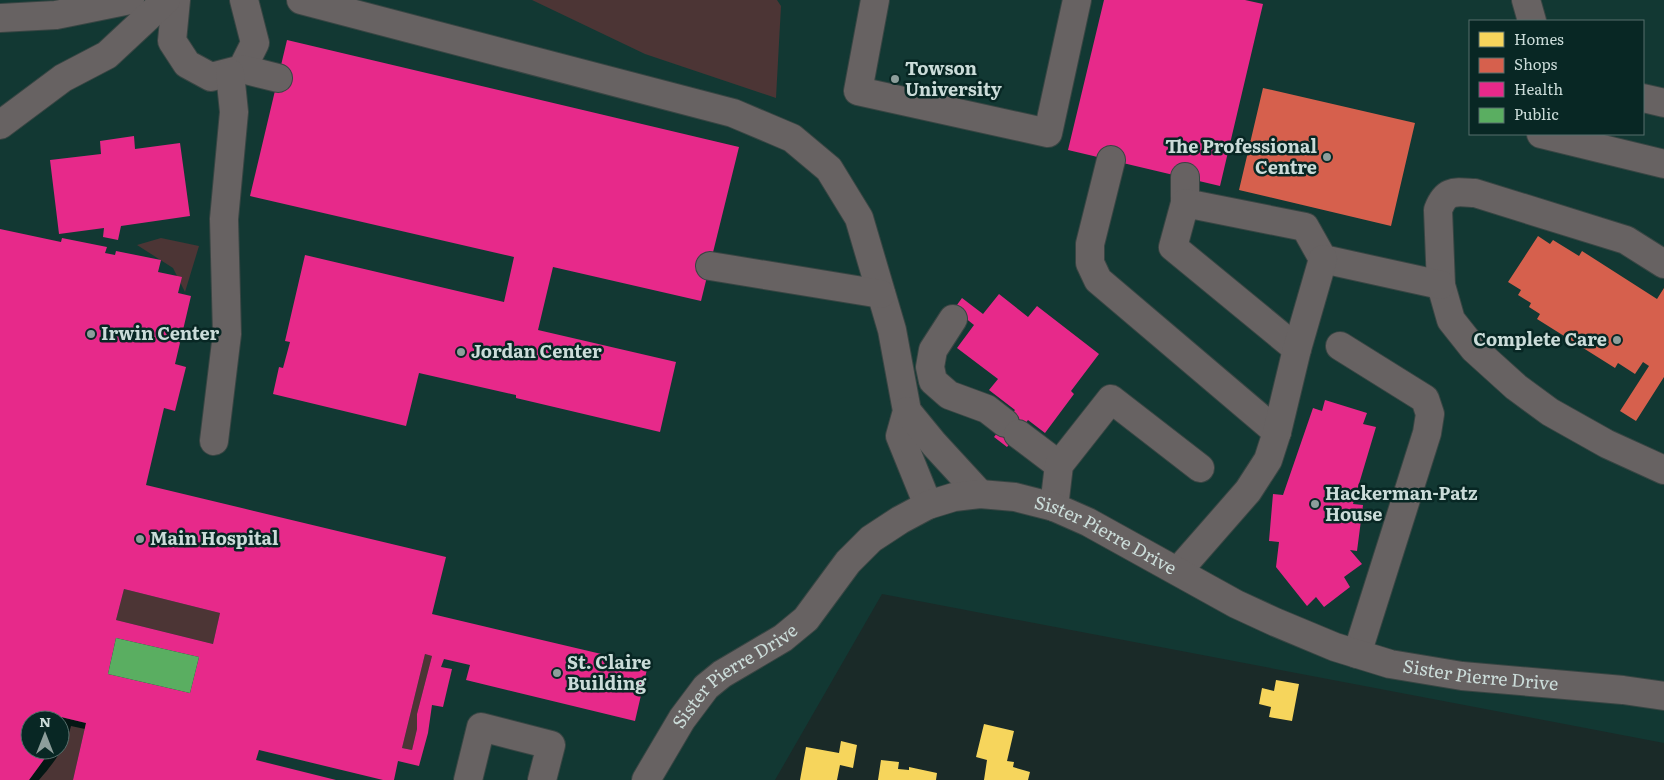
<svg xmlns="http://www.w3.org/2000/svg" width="1664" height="780" viewBox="0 0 1664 780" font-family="Literata,serif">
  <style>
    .built { fill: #123833; fill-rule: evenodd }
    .green { fill: #4c3535 }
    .water { fill: #051714 }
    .homes { fill: #f6d55c }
    .shops { fill: #d6604d }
    .health { fill: #e7298a; fill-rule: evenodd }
    .public { fill: #5aae61 }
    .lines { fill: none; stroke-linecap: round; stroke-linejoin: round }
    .minor-casing { stroke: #384543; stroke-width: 30 }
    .minor { stroke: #676262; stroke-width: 28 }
    .poi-dot { fill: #8d9e9b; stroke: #082724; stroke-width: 2 }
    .labels { text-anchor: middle; stroke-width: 5; stroke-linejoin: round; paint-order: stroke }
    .poi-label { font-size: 18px; font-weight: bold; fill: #cbdcd9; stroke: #082724; text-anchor: start }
    .street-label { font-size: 18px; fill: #cbdcd9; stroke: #082724 }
  </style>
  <rect width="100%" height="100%" fill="#1a2a28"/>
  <path class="built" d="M0,0h1664v743l-782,-149 -107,186h-775zM1470,21h173v113h-173zM30,720h30v30h-30z"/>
  <path class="green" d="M532,0h245l4,6 -5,92 -131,-44z
    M161,238l38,8 -14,46 -12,-24 -36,-23z
    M124,589l96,24 -7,31 -97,-24z
    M425,654l7,2 -15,58v15l-5,21 -10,-2z
    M61,717l25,6 -13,57h-44l22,-30h9z"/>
  <path class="water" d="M61,717l25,6 -1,6 -14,-3c-5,21 -18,38 -32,54h-10l22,-30h9z"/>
  <path class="homes" d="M1276,680l23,4 -7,37 -23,-4 2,-10 -12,-3 3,-16 12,3z
    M984,724l30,7 -7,30 7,1 -1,5 17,5 -2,8h-44l3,-20 -11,-3z
    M841,741l16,4 -4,23 -13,-3 -3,15h-37l6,-33 33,6z
    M881,760l18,2 -1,7 11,1v-3l28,6 -1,7h-58z"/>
  <path class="shops" d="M1263,88l152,35 -24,103 -152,-36z
    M1538,236l12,8 3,-4 26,16 3,-5 75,48 7,-11v89l-28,44 -16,-10 29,-45 -6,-4 -8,12 -17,-11 -3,5 -78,-49 3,-5 -11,-7 2,-4 -13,-8 3,-5 -13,-8z"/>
  <path class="health" d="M1104,0h141l18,4 -43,182 -152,-36z
    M287,40l452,107 -38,154 -148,-34 -15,63 138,32 -16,70 -144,-34v-3l-97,-22 -13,53 -133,-32 6,-27 4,1 7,-26 -5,-1 20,-86 199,47 10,-45 -264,-61z
    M134,136l1,13 45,-6 10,73 -69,10 -3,14 -15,-3 1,-9 -45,6 -9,-74 51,-6 -1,-13z
    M0,229l61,13 1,-4 45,9 -2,6 10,2 1,-4 45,9 -3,12 24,5 -4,16 13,3 -16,68 11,3 -11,44 -11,-3 -18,77 300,72 -14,57 216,51 -13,56 -169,-41 4,-15 -26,-6 -3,8 11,2 -9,38 -11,-2 -4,28 -9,33 -21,-5 -4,19h-11l-124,-30 -3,10 80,20h-263l13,-57 -25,-6v3h-31v30h21l-22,30h-29zM124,589l96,24 -7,31 -97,-24zM116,638l83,19 -9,36 -82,-19zM425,654l7,2 -15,58v15l-5,21 -10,-2z
    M999,294l29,23 9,-11 62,48 -28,37 3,3 -29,39 -17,-13 -21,27 -13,-10 21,-27 -26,-20 9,-11 -41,-31 17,-23 -20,-16 8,-11 21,16z
    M1325,400l42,13 -4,11 13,3 -23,77 10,1 -6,46 -7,-1 12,14 -18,13 6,10 -26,20 -8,-10 -9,9 -31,-39 3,-25 -10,-1 4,-47 10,1 30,-87 9,3z"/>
  <path class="public" d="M116,638l83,19 -9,36 -82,-19z"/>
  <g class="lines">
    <g class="minor-casing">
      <g id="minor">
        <path d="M176,0l-4,41 15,23 24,13 31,-8 13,-26 -11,-43"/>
        <path d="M301,0l432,113 59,25 37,31 30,49 33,112 15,81 -7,25 28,69"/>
        <path d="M875,0l-17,91 190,42 29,-133"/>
        <path d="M1526,0l6,21"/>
        <path d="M0,18l56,-3 74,-15"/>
        <path d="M242,69l36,9"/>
        <path d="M1643,98l21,5"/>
        <path d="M0,125l63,-47 44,-23 59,-55"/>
        <path d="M1541,134l123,30"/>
        <path d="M1111,160l-21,84v19l8,17 179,152"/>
        <path d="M1185,177v26"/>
        <path d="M1664,264l-38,-24 -151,-47c-20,-1 -29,-4 -37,17l3,75 10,35 23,29 42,38 34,25 57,32 57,26"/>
        <path d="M710,266l171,28"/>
        <path d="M953,319l-20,31 -3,17 3,14 16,14 38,14 18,14"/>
        <path d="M1340,346l85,53 5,15 -3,19 -70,221"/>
        <path d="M1297,349l-124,-102 12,-44 120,24 18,32 118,26"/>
        <path d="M907,411l27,33 46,50"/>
        <path d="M1018,434l41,31"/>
        <path d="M214,441l13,-107 -3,-115 10,-107 -4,-39"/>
        <path d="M1054,507l5,-42 52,-66 89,69"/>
        <path d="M1178,571l70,-80 20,-31 9,-28 20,-83 26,-90"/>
        <path d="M468,780l13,-53 70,18 -9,35"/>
        <path id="s1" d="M646,780l36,-61 24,-32 16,-13 61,-36 23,-19 42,-57 23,-23 29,-19 28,-15 26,-8 26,-3 35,3 39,10 34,15 148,82 39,18 60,25 55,17 72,12 161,14 41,6"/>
      </g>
    </g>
    <use href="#minor" class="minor"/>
  </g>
  <g class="poi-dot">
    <circle cx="895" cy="79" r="5"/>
    <circle cx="1327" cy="157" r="5"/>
    <circle cx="91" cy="334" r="5"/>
    <circle cx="1617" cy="340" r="5"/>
    <circle cx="461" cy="352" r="5"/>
    <circle cx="1315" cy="504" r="5"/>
    <circle cx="140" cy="539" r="5"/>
    <circle cx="557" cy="673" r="5"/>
  </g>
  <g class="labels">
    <g class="poi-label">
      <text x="905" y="75">Towson<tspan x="905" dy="21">University</tspan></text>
      <text x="1317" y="153" text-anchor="end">The Professional<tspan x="1317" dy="21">Centre</tspan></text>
      <text x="101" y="340">Irwin Center</text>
      <text x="1607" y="346" text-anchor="end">Complete Care</text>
      <text x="471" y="358">Jordan Center</text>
      <text x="1325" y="500">Hackerman-Patz<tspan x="1325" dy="21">House</tspan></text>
      <text x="150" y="545">Main Hospital</text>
      <text x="567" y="669">St. Claire<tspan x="567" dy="21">Building</tspan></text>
    </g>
    <g class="street-label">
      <text dy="6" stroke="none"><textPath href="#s1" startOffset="589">Sister Pierre Drive</textPath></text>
      <text dy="6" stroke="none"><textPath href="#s1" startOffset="994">Sister Pierre Drive</textPath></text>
      <text dy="6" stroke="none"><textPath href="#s1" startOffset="140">Sister Pierre Drive</textPath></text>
    </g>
  </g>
  <rect x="1469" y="20" width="175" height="115" fill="#082724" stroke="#566f6c"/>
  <rect x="1479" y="32" width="25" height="15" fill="#f6d55c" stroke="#566f6c"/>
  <text x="1514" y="45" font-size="15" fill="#cbdcd9">Homes</text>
  <rect x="1479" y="58" width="25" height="15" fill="#d6604d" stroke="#566f6c"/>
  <text x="1514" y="70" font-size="15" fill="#cbdcd9">Shops</text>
  <rect x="1479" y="82" width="25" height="15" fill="#e7298a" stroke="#566f6c"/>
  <text x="1514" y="95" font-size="15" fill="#cbdcd9">Health</text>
  <rect x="1479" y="108" width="25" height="15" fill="#5aae61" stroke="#566f6c"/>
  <text x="1514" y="120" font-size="15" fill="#cbdcd9">Public</text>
  <g transform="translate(45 735)"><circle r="24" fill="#082724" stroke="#566f6c"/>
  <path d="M0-4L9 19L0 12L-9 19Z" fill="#8d9e9b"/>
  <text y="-8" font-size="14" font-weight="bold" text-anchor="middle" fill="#cbdcd9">N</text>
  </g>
</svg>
